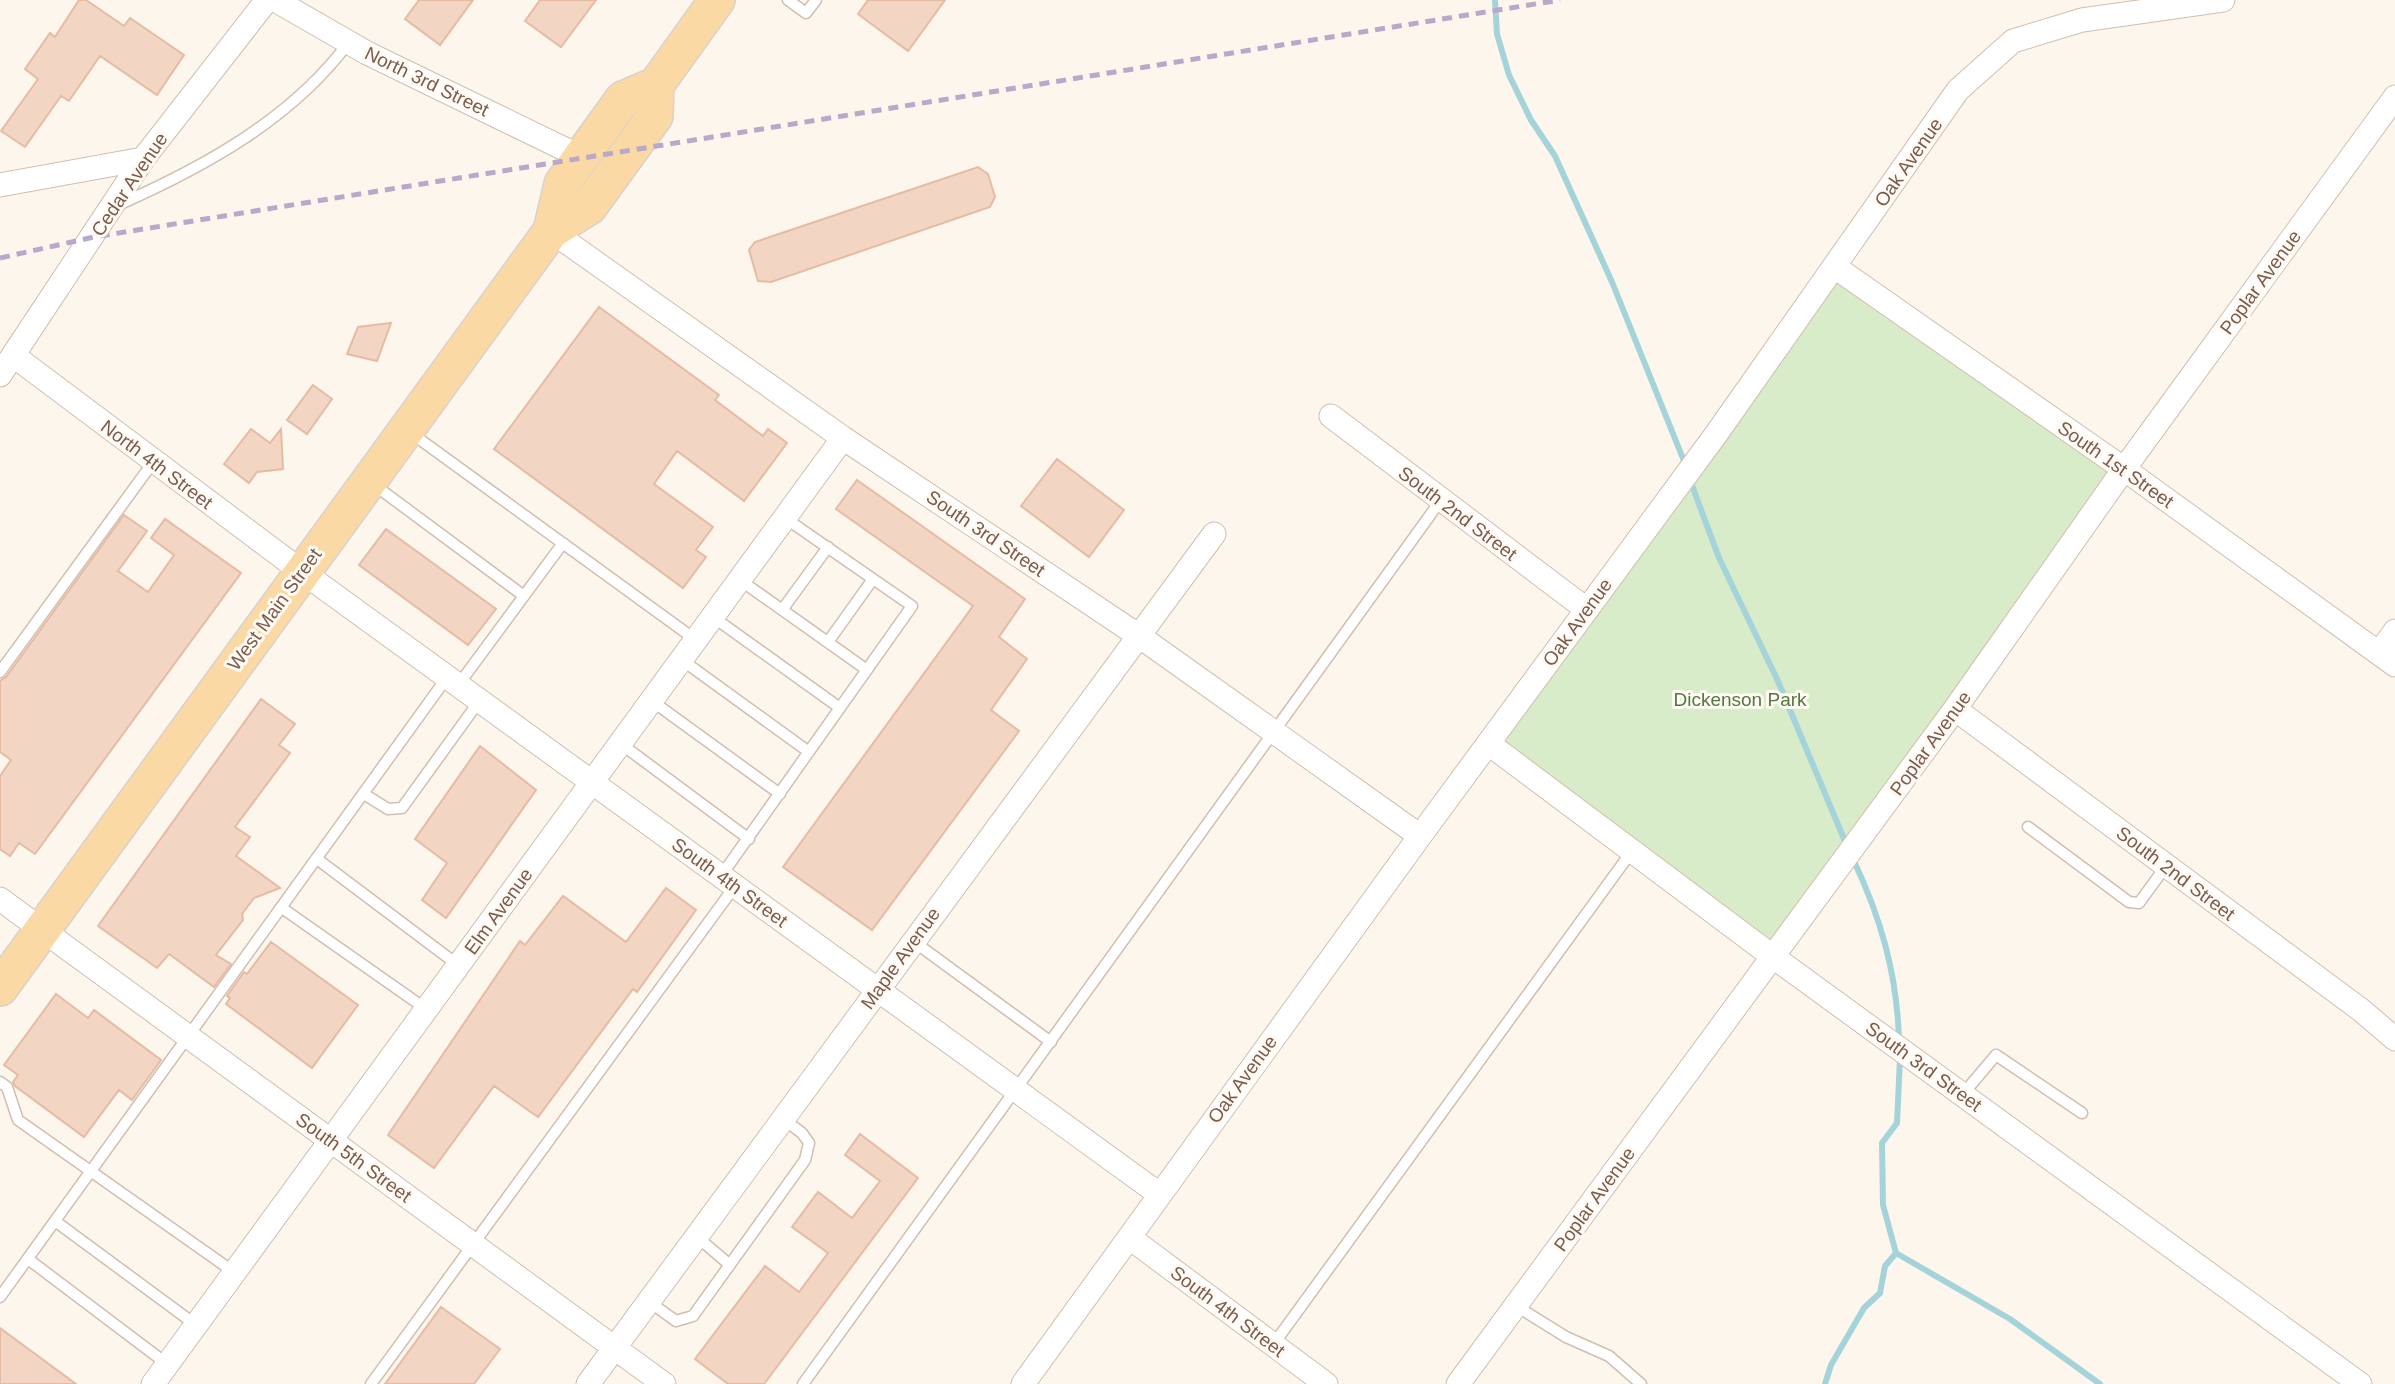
<svg xmlns="http://www.w3.org/2000/svg" width="2395" height="1384" viewBox="0 0 2395 1384" font-family="Helvetica,sans-serif">
  <style>
    .green { fill: #d8ecc9 }
    .lines { fill: none; stroke-linecap: round; stroke-linejoin: round }
    .stream { stroke: #a5d3da; stroke-width: 6 }
    .building { fill: #f3d5c3; stroke: #e6bba3; stroke-width: 2 }
    .lane-casing { stroke: #d1beb0; stroke-width: 13 }
    .street-casing { stroke: #d1beb0; stroke-width: 25 }
    .primary-casing { stroke: #dad1cd; stroke-width: 38 }
    .lane { stroke: #fff; stroke-width: 10 }
    .street { stroke: #fff; stroke-width: 23 }
    .primary { stroke: #fbd9a5; stroke-width: 35 }
    .rail { stroke: #b9a8c9; stroke-width: 5; stroke-dasharray: 10 7; stroke-linecap: butt }
    .labels { text-anchor: middle; stroke-width: 6; stroke-linejoin: round; paint-order: stroke }
    .street-label { font-size: 19px; fill: #7a5c4d; stroke: #fffaf3 }
    .park-label { font-size: 19px; fill: #537a41; stroke: #fffaf3 }
  </style>
  <rect width="100%" height="100%" fill="#fdf6ec"/>
  <path class="green" d="M1835,267l289,202 -352,487 -283,-212z"/>
  <g class="lines">
    <path class="stream" d="M1495,0l2,34 12,41 22,45 24,36 57,126 74,184
      M1690,480l29,78 58,121 70,167
      M1853,859c28,59 44,115 46,181
      M1900,1058l-3,65 -15,20 1,62 13,48 114,66 90,65
      M1825,1384l6,-19 33,-57 16,-15 5,-27 11,-13"/>
  </g>
  <path class="building" d="M79,0h7l38,26 6,-8 54,37 -27,40 -57,-39 -31,45 -8,-5 -36,51 -24,-16 37,-52 -13,-10 25,-36 5,4z
    M419,0h54l-33,45 -35,-26z
    M540,0h56l-35,47 -36,-26z
    M868,0h77l-37,51 -50,-37z
    M978,167l10,7 7,23 -5,10 -219,75 -13,-1 -9,-31 6,-8z
    M599,307l120,88 -4,5 48,36 5,-7 19,14 -43,58 -67,-50 -23,33 59,43 -17,23 10,7 -23,31 -189,-139z
    M391,323l-14,38 -30,-7 11,-27z
    M313,385l19,14 -25,35 -20,-14z
    M251,429l19,14 11,-14 2,40 -26,3 -8,11 -25,-19z
    M1057,459l67,51 -35,47 -68,-51z
    M857,480l168,119 -26,38 28,22 -36,51 28,21 -147,199 -89,-63 190,-261 -137,-97z
    M124,515l23,16 -29,40 30,21 26,-37 -23,-17 14,-19 76,54 -206,281 -16,-11 -9,13 -10,-7v-73l11,-16 -11,-8v-71l6,-4z
    M386,529l110,80 -28,36 -109,-80z
    M261,699l34,25 -16,21 11,8 -55,74 15,10 -14,19 44,32 -26,10 -12,16 1,6 -27,35 15,9 -17,23 -45,-33 -12,14 -59,-42z
    M480,746l56,44 -90,128 -24,-18 25,-37 -32,-24z
    M666,888l30,22 -59,82 -4,-3 -95,128 -44,-31 -60,82 -46,-33 132,-194 5,4 38,-49 63,46z
    M271,942l87,63 -46,63 -86,-64 4,-6 -3,-2 17,-24 3,2z
    M56,994l32,24 6,-8 67,50 -29,40 -13,-10 -35,47 -69,-51 -2,-4 5,-7 -14,-10z
    M860,1134l58,44 -154,206h-36l-33,-25 70,-93 34,26 29,-39 -36,-26 26,-35 34,26 28,-37 -35,-26z
    M441,1307l59,42 -26,35h-89z
    M0,1328l76,56h-76z"/>
  <g class="lines">
    <g class="lane-casing">
      <path id="lane" d="M788,0l18,13 10,-13
        M118,205c86,-38 174,-86 231,-163
        M411,433l285,207
        M373,484l151,112
        M740,580l127,90
        M782,610l46,-63
        M713,617l127,91
        M828,642l45,-63
        M682,660l127,92
        M0,672l154,-211
        M459,684l104,-141
        M652,701l128,93
        M621,744l128,95
        M364,794l24,15 14,-1 78,-108
        M2028,827l101,75 10,1 27,-37
        M317,859l141,106
        M721,876l191,-270 -127,-88
        M282,908l144,101
        M913,941l138,101
        M0,1082l7,5 11,33 216,152
        M1963,1094l33,-39 86,58
        M55,1221l141,104
        M696,1236l34,29
        M28,1259l139,105
        M0,1297l448,-621
        M648,1301l28,20 17,-5 112,-156 4,-17 -7,-10 -19,-14
        M1516,1306l50,31 43,19 32,28
        M1273,1345l359,-494
        M371,1384l364,-498
        M803,1384l638,-884"/>
    </g>
    <g class="street-casing">
      <path id="street" d="M275,0l92,53 214,104
        M0,185l143,-26
        M551,231l292,207 296,198 281,200
        M1835,267l289,202 271,196
        M14,356l287,215 858,623
        M0,375l143,-216 124,-159
        M1331,416l255,193
        M2379,653l16,-22
        M1955,709l406,301 34,29
        M1489,744l283,212 588,428
        M0,899l664,485
        M1130,1238l196,146
        M153,1384l690,-946
        M588,1384l626,-850
        M1023,1384l397,-548 297,-403 241,-343 55,-49 69,-21 141,-20
        M1458,1384l497,-675 169,-240 271,-372"/>
    </g>
    <g class="primary-casing">
      <path id="primary" d="M551,231l11,-47 19,-27 42,-58 33,-14 61,-85
        M0,988l551,-757 38,-24 66,-91 1,-31"/>
    </g>
    <use href="#lane" class="lane"/>
    <use href="#street" class="street"/>
    <use href="#primary" class="primary"/>
    <path class="rail" d="M0,258l94,-21 1466,-237"/>
  </g>
  <g class="labels">
    <g class="street-label">
      <text transform="translate(427 81) rotate(26)" y="7">North 3rd Street</text>
      <text transform="translate(1908 162) rotate(-55)" y="7">Oak Avenue</text>
      <text transform="translate(129 184) rotate(-56)" y="7">Cedar Avenue</text>
      <text transform="translate(2260 282) rotate(-54)" y="7">Poplar Avenue</text>
      <text transform="translate(157 464) rotate(37)" y="7">North 4th Street</text>
      <text transform="translate(2116 464) rotate(35)" y="7">South 1st Street</text>
      <text transform="translate(1458 513) rotate(37)" y="7">South 2nd Street</text>
      <text transform="translate(986 533) rotate(34)" y="7">South 3rd Street</text>
      <text transform="translate(274 609) rotate(-54)" y="7">West Main Street</text>
      <text transform="translate(1577 622) rotate(-54)" y="7">Oak Avenue</text>
      <text transform="translate(1930 743) rotate(-54)" y="7">Poplar Avenue</text>
      <text transform="translate(2176 873) rotate(37)" y="7">South 2nd Street</text>
      <text transform="translate(730 882) rotate(36)" y="7">South 4th Street</text>
      <text transform="translate(498 911) rotate(-54)" y="7">Elm Avenue</text>
      <text transform="translate(900 958) rotate(-54)" y="7">Maple Avenue</text>
      <text transform="translate(1924 1066) rotate(36)" y="7">South 3rd Street</text>
      <text transform="translate(1242 1079) rotate(-54)" y="7">Oak Avenue</text>
      <text transform="translate(354 1157) rotate(36)" y="7">South 5th Street</text>
      <text transform="translate(1594 1199) rotate(-54)" y="7">Poplar Avenue</text>
      <text transform="translate(1228 1311) rotate(37)" y="7">South 4th Street</text>
    </g>
    <g class="park-label">
      <text x="1740" y="706">Dickenson Park</text>
    </g>
  </g>
</svg>
